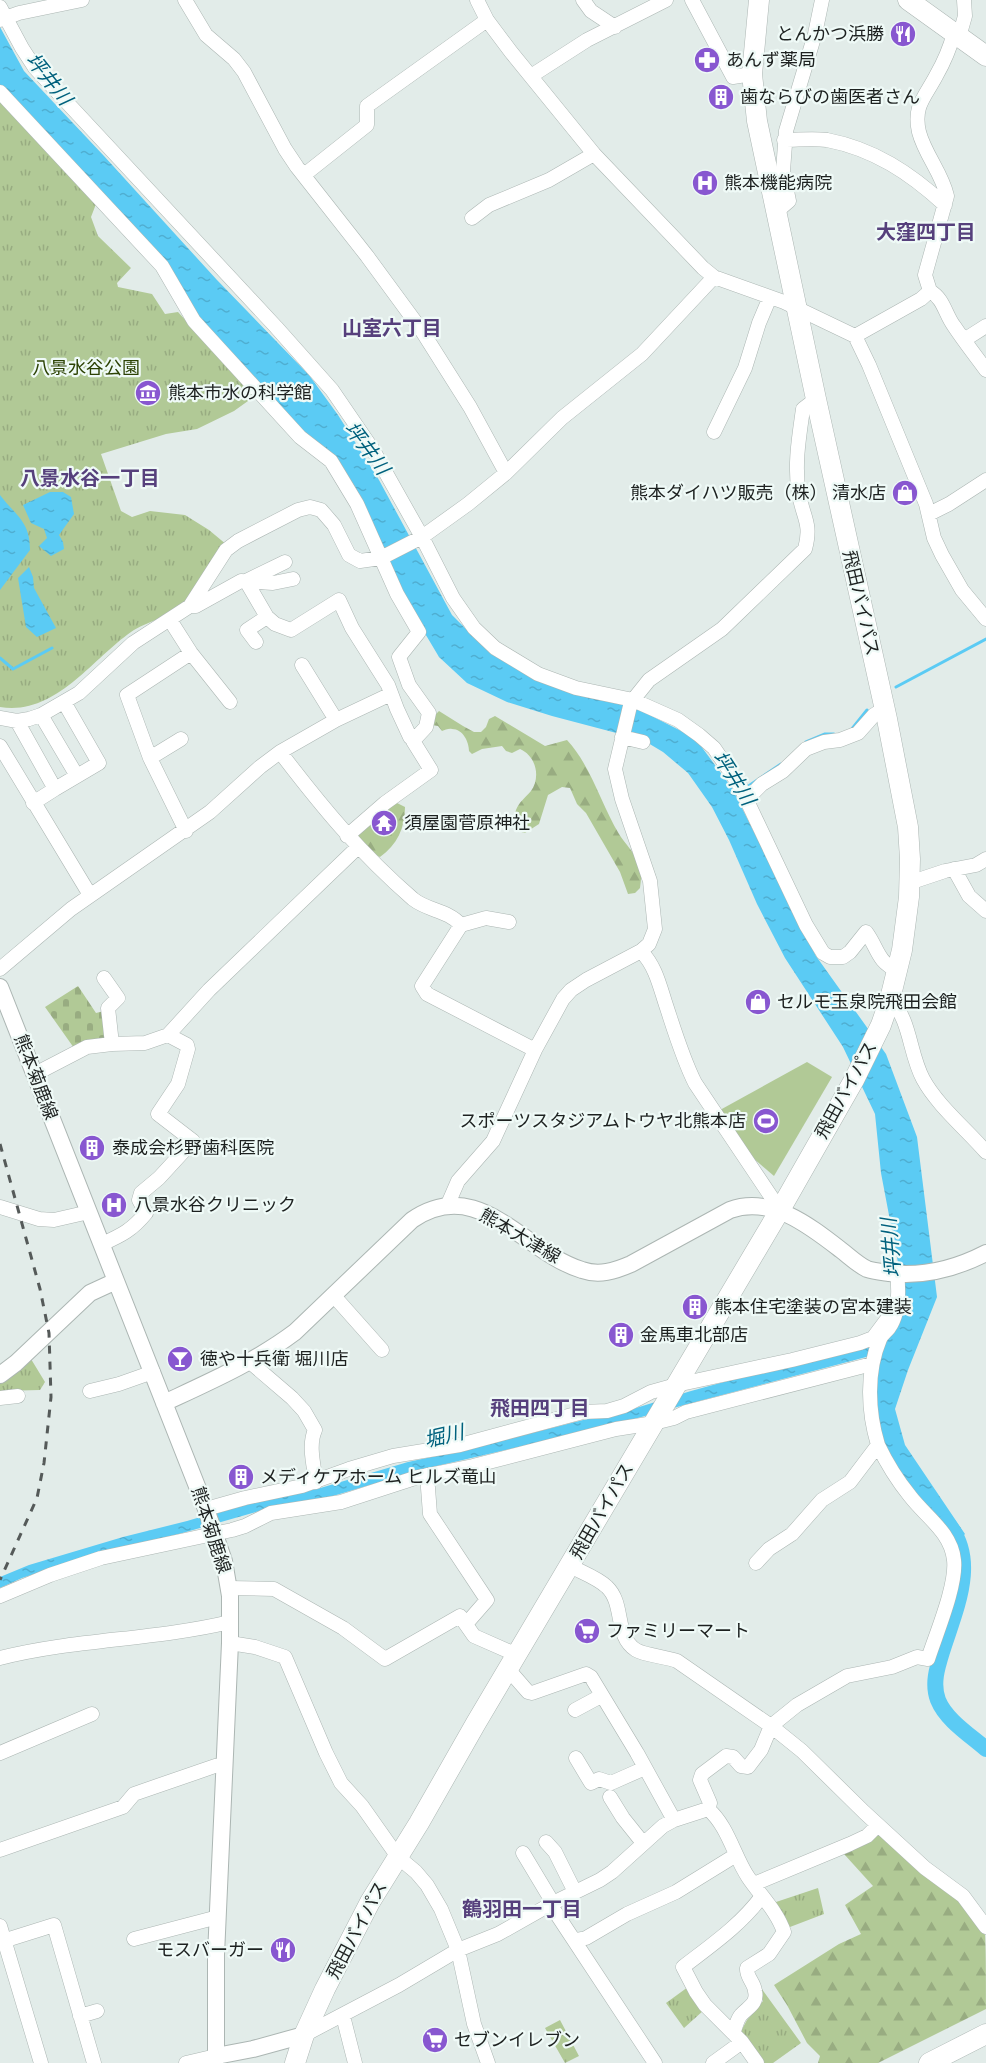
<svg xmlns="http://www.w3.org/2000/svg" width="986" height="2063" viewBox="0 0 986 2063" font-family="Roboto,'Noto Sans JP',sans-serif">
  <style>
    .grass { fill: url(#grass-tufts) }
    .forest { fill: url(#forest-firs) }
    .cemetery { fill: url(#cemetery-stones) }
    .pitch { fill: #b1c996 }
    .water { fill: url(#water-ripples) }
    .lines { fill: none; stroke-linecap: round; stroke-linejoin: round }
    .stream { stroke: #5bcbf4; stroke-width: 3 }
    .river { stroke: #5bcbf4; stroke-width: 16 }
    .minor-casing { stroke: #acb6b3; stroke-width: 15 }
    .major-casing { stroke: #acb6b3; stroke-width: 18 }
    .highway-casing { stroke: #acb6b3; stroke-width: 21 }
    .minor { stroke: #fff; stroke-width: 14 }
    .major { stroke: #fff; stroke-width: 16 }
    .highway { stroke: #fff; stroke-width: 20 }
    .rail { stroke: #555a59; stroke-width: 3; stroke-dasharray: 8 8; stroke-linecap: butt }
    .labels { text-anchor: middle; stroke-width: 4.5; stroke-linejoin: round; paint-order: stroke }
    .poi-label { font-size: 18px; fill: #1d2120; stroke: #effaf7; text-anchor: start }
    .park-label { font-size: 18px; fill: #2c4203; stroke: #effaf7 }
    .street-label { font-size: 18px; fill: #1d2120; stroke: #effaf7 }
    .water-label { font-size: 20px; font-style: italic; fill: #00617d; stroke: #effaf7 }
    .neighbourhood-label { font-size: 20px; font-weight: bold; fill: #56407c; stroke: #effaf7 }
  </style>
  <defs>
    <pattern id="grass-tufts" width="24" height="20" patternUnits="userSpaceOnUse" patternTransform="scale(1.5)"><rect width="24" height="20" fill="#b1c996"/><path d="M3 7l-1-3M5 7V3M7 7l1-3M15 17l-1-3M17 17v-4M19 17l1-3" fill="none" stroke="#98ac81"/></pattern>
    <pattern id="forest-firs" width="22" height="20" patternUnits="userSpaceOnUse" patternTransform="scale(1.5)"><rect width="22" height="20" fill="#b1c996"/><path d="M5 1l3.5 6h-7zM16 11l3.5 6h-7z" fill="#98ac81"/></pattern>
    <pattern id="cemetery-stones" width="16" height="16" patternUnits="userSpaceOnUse" patternTransform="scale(1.5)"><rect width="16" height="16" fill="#b1c996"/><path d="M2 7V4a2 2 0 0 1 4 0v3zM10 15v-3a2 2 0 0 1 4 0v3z" fill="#98ac81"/></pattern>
    <pattern id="water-ripples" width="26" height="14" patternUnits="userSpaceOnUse" patternTransform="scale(1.5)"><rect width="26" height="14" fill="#5bcbf4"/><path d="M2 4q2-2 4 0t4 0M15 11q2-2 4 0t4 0" fill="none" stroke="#4faed1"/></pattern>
  </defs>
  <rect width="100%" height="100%" fill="#e2ece9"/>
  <path class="grass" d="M0,102l96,102 -5,13 7,19 33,32 -14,15 1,4 34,7 13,20 13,-2 77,84 -21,15 -37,18 -31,5 -65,20 20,57 11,6 18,-6 35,4 24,15 18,15c-14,19 -26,43 -44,59 -14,14 -36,17 -52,28 -40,28 -76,84 -131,75z
    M31,1359l14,23 -5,8 -40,1v-12z
    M818,1888l6,26 -34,13 -17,-24z
    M751,1974l50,69 -28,20h-9l-24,-30 7,-13 16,-19z
    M688,1987l16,23 -20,18 -18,-25z
    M560,2020l19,36 -14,7 -20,-35z"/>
  <path class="forest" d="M439,711l24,15 11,6h7l5,-5 3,-8 6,-3 50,30 22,-6c24,26 34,64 52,94 6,10 17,20 21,31 2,8 1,15 0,23l-5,5 -7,1 -8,-22 -34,-59 -9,-9 -7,-16 -8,-1 -14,8 -9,29 -14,9 -11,-3c1,-7 0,-14 2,-20 3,-8 9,-12 15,-19 10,-14 5,-35 -11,-42l-8,4 -6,-2 -4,-5 -20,3 -10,5 -3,-3c0,-9 -6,-22 -17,-22 -3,-1 -7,1 -10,2l-4,-5 -6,-1 1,-8z
    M397,803l8,4c0,21 -8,38 -25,50l-9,-4 -15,-19 30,-29z
    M879,1833c28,24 93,71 106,102 1,11 1,59 1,74l-108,54h-60l2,-7 -13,-13 -20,-38 -13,-20 65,-41 22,-10 -16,-29 28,-19 -29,-32z"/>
  <path class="cemetery" d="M78,986l18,27 8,-2 5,26 -35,11 -29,-41z"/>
  <path class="pitch" d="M807,1062l25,15 -58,99 -21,-18 -33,-48z"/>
  <path class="water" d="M0,27l24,44 80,85 113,124 92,95 29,40 41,65 73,135 39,39 50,28 85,21 69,35 37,50 84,168 70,98 31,83 20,160 -29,73 -13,39 10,36 60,89 -10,10 -41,-49 -32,-52 -12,-87 -182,48 -79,22 -185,43 -108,32 -32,3 -105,30 -82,20 -75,24 -22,10v-11l29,-12 94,-28 64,-16 64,-19 66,-13 91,-27 56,-12 131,-33 28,-5 68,-21 194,-53 18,-49 -22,-116 -6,-59 -32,-67 -58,-89 -28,-54 -28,-64 -17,-33 -24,-34 -25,-21 -20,-12 -91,-24 -45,-14 -40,-19 -28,-26 -25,-42 -36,-75 -64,-95 -121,-131 -21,-41 -172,-187z
    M50,492h13l8,5 3,17 -15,21 4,7 1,7 -13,7 -12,-10 8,-8 -3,-9 -13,-6 -8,-18z
    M0,495c16,21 30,26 30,55l-30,40z
    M29,567l4,10 1,11 22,40 -19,9 -11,-10 -8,-49z"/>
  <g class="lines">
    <path class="stream" d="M0,658l13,11 39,-21
      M896,687l90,-48
      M851,730l16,-20
      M806,742l19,-8h9
      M744,789l37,-25"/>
    <path class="river" d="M946,1522c34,37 9,88 -4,130 -5,16 -10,32 -4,48 8,20 32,35 48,49"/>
    <g class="minor-casing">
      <path id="minor" d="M185,0l21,35 28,24 10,13 41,77 12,18 70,89 55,75 48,76 36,66
        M477,0l10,20 24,32 83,102 109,114 11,9 70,25 71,34 14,29 57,139 8,34 8,17 20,35 24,29
        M583,0l8,11 24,16
        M692,0l41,77 19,-3
        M0,7l22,41 13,20 241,259 56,63 41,60 49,87 31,61 21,30 21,20 43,26 38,14 57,12 45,20 21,15 15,13 26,38 66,139 17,28 7,4h13l7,-5 16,-20c12,16 11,30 31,38
        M0,20l19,-7 63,-13
        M954,33c-4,15 -10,29 -18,43 -11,21 -23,30 -17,56 6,23 23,41 28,64l-22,79 5,16c14,8 15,23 24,35 10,15 21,29 32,44
        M959,37l6,-21 -1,-16
        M531,76l56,-36 79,-40
        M0,92l162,174 32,55 106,116 31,24 26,43 40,90 22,38 -20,25 10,28 20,28 -3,14 -13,14 18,29 -46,33 -38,33
        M784,140c14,0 29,-2 43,0 47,9 83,33 118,65
        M304,175l63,-50v-19l120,-86
        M776,212l13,-11 -6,-30 3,-40 29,-97 7,-34
        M472,218l17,-13 60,-25 45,-26
        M855,336l66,-37 9,-8
        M964,340l22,-14
        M714,432l31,-64 14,-45 11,-26
        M929,514l20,-10 37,-24
        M285,562l-39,19 21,36 8,7 16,6 48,-30 13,28 36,57 9,24 13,28h5
        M190,606h6l45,-25 32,2 20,-4
        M170,620l21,33 39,49
        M256,642l-9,-12 20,-13
        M302,665l34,55
        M41,715l36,61
        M0,718l17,3 12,-2 12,-4 38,-22 54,-50 57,-37 36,-56 12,-9 60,-31 12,-3 11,3 13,15 15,30 11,6 21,-3 41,-21 46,-33 38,-31 56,-55 80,-64 72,-77
        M17,721l38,68 -22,14
        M622,737l21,5
        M181,739l-31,19 -23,-63 64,-42
        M0,746l90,149
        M280,752c42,55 80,101 133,147 15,12 35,11 48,26
        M150,758l36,73
        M55,789l44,-26 -35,-61
        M747,799l15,-15 21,-13 23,-22 18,-7 16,-2 18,-7 16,-18 11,-7
        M954,869l15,27 17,15
        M909,883l36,-12 31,-6 10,-6
        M509,922l-23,-4 -25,7 -39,61 5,8 108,56
        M641,951c14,15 18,32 24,51 9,27 17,55 30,81l85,127
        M0,969l71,-60 139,-97 50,-45 20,-15 56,-32 55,-26
        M104,978l14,20 -10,10 4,36
        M890,999c21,21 19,54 33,80 14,26 43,50 63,73
        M35,1074l52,-27 25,-3 33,-1 23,-8 41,-45 149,-143
        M448,1204l10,-23 35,-40 42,-91 28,-51 8,-9 15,-10 55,-29 8,-7 6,-15 -5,-48 -28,-82 -7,-30 15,-63 3,-6 16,-20 73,-51 83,-80c7,-26 -2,-31 -6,-55 -5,-28 0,-57 4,-85l13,-10
        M0,1207l39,12 15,1 35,-8
        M102,1244c20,-9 30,-14 44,-31l-7,-13 2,-7 18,-15 34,-37 -35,-27 20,-30 10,-35 -1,-4 -19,-10
        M334,1296l48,54
        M250,1362l42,36 12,13 11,19c-7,15 -1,36 1,52
        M90,1391l29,-7 34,-12
        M0,1398l18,-2
        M427,1475l3,39 57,86 -21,24
        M206,1509l39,-11 57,-12 47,-17 44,-13 67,-11 123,-33 24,-1 17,-5 27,-14 25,-7 116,-25 68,-17 13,-5 15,-20 5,-1
        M756,1563l13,-14 23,-15 30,-34 28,-18 28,-37c-10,-33 -12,-73 2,-106 2,-5 6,-7 9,-11 10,-14 10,-38 8,-55
        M570,1566c11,6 28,12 37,21 18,17 7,49 29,63 8,5 31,7 41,11l94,65 31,25 62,61 61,56 38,28 23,31
        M229,1588l45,1 69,39 42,31 75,-43 14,20 43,19
        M0,1596l50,-21 51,-17 131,-28 13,-4 26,-13 70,-11 77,-25 55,-11 143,-37 38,-6 20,-5 12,-6 186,-48
        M230,1643l25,4 30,10 41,96 15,30 21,23 36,51 18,15 11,13 14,24 17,41 16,74 14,39
        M0,1658c75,-19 154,-18 230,-36
        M508,1669l20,23 4,1 54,-19 5,3 46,76 37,67
        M575,1710l26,-14
        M0,1753l92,-39
        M576,1758l15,25 8,-4 12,4 34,-15
        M610,1797l13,21 20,25
        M708,1809l2,-6 -10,-23 2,-6 24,-18 7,1 8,9 7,1 13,-17 10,-24 26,-21 50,-29 45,-9 25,-10 11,2c8,-25 29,-74 26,-99 -3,-28 -28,-43 -44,-64 -13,-16 -23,-32 -32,-51
        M708,1809c20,17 26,47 40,68 12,18 29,34 36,55l-15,22 -22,14c-1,9 7,14 8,23 3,13 -7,16 -14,24 -4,4 -5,12 -8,18
        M546,1842l9,10 20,40
        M0,1850l123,-43 11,-13 81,-28 10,-1
        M523,1853l30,50
        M754,1884l96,-40 17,-8 11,-11
        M550,1904l105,159
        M0,1926l41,137
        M134,1939l84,-22
        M576,1940l10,-2 41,-24 49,-22 60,-37
        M3,1941l51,-16 40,138
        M80,2016l17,-5
        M343,2016l12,47
        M304,2035l95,-50 59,-35 40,-16 55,-31 47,-23 12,-8 51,-46 11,-6 34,-11
        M186,2063l30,-7v7
        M713,2063l29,-21
        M757,2063l-15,-21 -37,-37 -9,-13 -13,-25c27,-21 58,-42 79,-71"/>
    </g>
    <g class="major-casing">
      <path id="major" d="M0,987l206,522 18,52 6,35v47l-14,312v101l37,-7 51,-14
        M0,1375l16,-12 74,-70 26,-12
        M164,1403c45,-21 91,-41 131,-71l117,-112c67,-46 111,32 170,50 17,6 33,1 49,-6l99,-54c41,-15 80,16 111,40 8,6 16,14 26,19 6,2 15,3 22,4 35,4 66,-4 97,-20"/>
    </g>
    <g class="highway-casing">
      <path id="highway" d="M908,0l78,56
        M295,2063l9,-28 21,-46 45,-87 49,-79 57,-100 304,-513 74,-130 27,-55 9,-26 12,-49 7,-53 1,-38 -2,-32 -21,-108 -71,-320 -59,-278 -5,-47 7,-74
        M929,2063l57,-29"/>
    </g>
    <use href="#minor" class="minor"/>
    <use href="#major" class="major"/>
    <use href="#highway" class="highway"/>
    <path class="rail" d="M0,1144l40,145 9,44 2,64 -7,66 -7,35 -37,82"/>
  </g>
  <defs>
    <g id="restaurant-disc" transform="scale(1.35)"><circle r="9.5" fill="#8857d0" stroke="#effaf7"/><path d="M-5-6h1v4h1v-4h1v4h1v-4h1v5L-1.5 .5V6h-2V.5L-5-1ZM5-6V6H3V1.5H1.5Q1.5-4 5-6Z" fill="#fff"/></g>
    <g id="pharmacy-disc" transform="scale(1.35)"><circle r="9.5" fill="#8857d0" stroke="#effaf7"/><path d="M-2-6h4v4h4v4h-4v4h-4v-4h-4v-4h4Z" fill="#fff"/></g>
    <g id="building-disc" transform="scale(1.35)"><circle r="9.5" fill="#8857d0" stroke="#effaf7"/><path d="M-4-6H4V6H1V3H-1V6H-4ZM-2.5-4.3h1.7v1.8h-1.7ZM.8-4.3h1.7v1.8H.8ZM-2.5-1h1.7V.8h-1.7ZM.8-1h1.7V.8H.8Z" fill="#fff"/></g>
    <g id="hospital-disc" transform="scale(1.35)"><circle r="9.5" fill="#8857d0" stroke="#effaf7"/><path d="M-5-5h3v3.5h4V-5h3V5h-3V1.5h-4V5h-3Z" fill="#fff"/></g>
    <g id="museum-disc" transform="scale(1.35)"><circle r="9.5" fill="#8857d0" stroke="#effaf7"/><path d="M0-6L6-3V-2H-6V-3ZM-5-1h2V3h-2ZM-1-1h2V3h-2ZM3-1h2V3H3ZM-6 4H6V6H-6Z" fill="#fff"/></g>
    <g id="shop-disc" transform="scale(1.35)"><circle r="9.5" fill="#8857d0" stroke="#effaf7"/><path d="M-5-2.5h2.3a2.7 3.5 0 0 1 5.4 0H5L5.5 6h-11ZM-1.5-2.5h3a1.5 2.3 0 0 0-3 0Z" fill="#fff"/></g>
    <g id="temple-disc" transform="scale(1.35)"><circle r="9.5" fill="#8857d0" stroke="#effaf7"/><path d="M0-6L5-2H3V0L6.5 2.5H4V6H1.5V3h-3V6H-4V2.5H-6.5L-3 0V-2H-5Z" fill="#fff"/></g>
    <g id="stadium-disc" transform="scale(1.35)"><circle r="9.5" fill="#8857d0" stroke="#effaf7"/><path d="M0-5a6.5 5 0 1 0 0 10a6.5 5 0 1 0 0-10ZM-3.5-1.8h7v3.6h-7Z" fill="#fff"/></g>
    <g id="bar-disc" transform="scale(1.35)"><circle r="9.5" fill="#8857d0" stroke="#effaf7"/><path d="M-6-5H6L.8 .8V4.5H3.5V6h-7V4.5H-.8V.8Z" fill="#fff"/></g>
    <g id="supermarket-disc" transform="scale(1.35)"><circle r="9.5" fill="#8857d0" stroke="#effaf7"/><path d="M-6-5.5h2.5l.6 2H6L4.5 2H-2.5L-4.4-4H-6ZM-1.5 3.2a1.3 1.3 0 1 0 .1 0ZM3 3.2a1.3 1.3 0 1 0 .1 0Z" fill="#fff"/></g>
  </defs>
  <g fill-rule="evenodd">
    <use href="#restaurant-disc" x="903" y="34"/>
    <use href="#pharmacy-disc" x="707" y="60"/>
    <use href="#building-disc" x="721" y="97"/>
    <use href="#hospital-disc" x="705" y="183"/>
    <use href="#museum-disc" x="148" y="393"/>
    <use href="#shop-disc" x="905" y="493"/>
    <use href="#temple-disc" x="384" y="823"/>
    <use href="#shop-disc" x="758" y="1002"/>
    <use href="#stadium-disc" x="766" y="1121"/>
    <use href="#building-disc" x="92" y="1148"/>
    <use href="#hospital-disc" x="114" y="1205"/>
    <use href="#building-disc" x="695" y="1307"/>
    <use href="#building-disc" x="621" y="1335"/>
    <use href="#bar-disc" x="180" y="1359"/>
    <use href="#building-disc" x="241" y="1477"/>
    <use href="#supermarket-disc" x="587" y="1631"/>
    <use href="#restaurant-disc" x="283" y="1950"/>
    <use href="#supermarket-disc" x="435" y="2040"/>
  </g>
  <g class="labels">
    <g class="poi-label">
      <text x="884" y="40" text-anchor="end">とんかつ浜勝</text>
      <text x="726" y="66">あんず薬局</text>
      <text x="740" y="103">歯ならびの歯医者さん</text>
      <text x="724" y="189">熊本機能病院</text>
      <text x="168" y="399">熊本市水の科学館</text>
      <text x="886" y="499" text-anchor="end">熊本ダイハツ販売（株） 清水店</text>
      <text x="404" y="829">須屋園菅原神社</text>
      <text x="777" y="1008">セルモ玉泉院飛田会館</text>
      <text x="746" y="1127" text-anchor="end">スポーツスタジアムトウヤ北熊本店</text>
      <text x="112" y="1154">泰成会杉野歯科医院</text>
      <text x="134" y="1211">八景水谷クリニック</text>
      <text x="714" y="1313">熊本住宅塗装の宮本建装</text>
      <text x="640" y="1341">金馬車北部店</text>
      <text x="200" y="1365">徳や十兵衛 堀川店</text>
      <text x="260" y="1483">メディケアホーム ヒルズ竜山</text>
      <text x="606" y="1637">ファミリーマート</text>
      <text x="264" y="1956" text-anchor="end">モスバーガー</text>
      <text x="454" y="2046">セブンイレブン</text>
    </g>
    <g class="park-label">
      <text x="86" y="374">八景水谷公園</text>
    </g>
    <g class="street-label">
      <text transform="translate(861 603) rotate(77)" y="6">飛田バイパス</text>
      <text transform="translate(36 1077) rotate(69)" y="6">熊本菊鹿線</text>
      <text transform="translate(846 1090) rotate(-61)" y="6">飛田バイパス</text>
      <text transform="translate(520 1236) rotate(30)" y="6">熊本大津線</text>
      <text transform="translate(602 1511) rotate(-60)" y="6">飛田バイパス</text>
      <text transform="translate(211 1530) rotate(72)" y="6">熊本菊鹿線</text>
      <text transform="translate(357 1930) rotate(-62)" y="6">飛田バイパス</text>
    </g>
    <g class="water-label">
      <text transform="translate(49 79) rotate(51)" y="7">坪井川</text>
      <text transform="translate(367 448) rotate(53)" y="7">坪井川</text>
      <text transform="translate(734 778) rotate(57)" y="7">坪井川</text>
      <text transform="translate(891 1248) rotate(-95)" y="7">坪井川</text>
      <text transform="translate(444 1436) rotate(-13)" y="7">堀川</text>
    </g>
    <g class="neighbourhood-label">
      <text x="926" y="239">大窪四丁目</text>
      <text x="392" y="335">山室六丁目</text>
      <text x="90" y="485">八景水谷一丁目</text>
      <text x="540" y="1415">飛田四丁目</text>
      <text x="522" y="1916">鶴羽田一丁目</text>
    </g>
  </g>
</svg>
